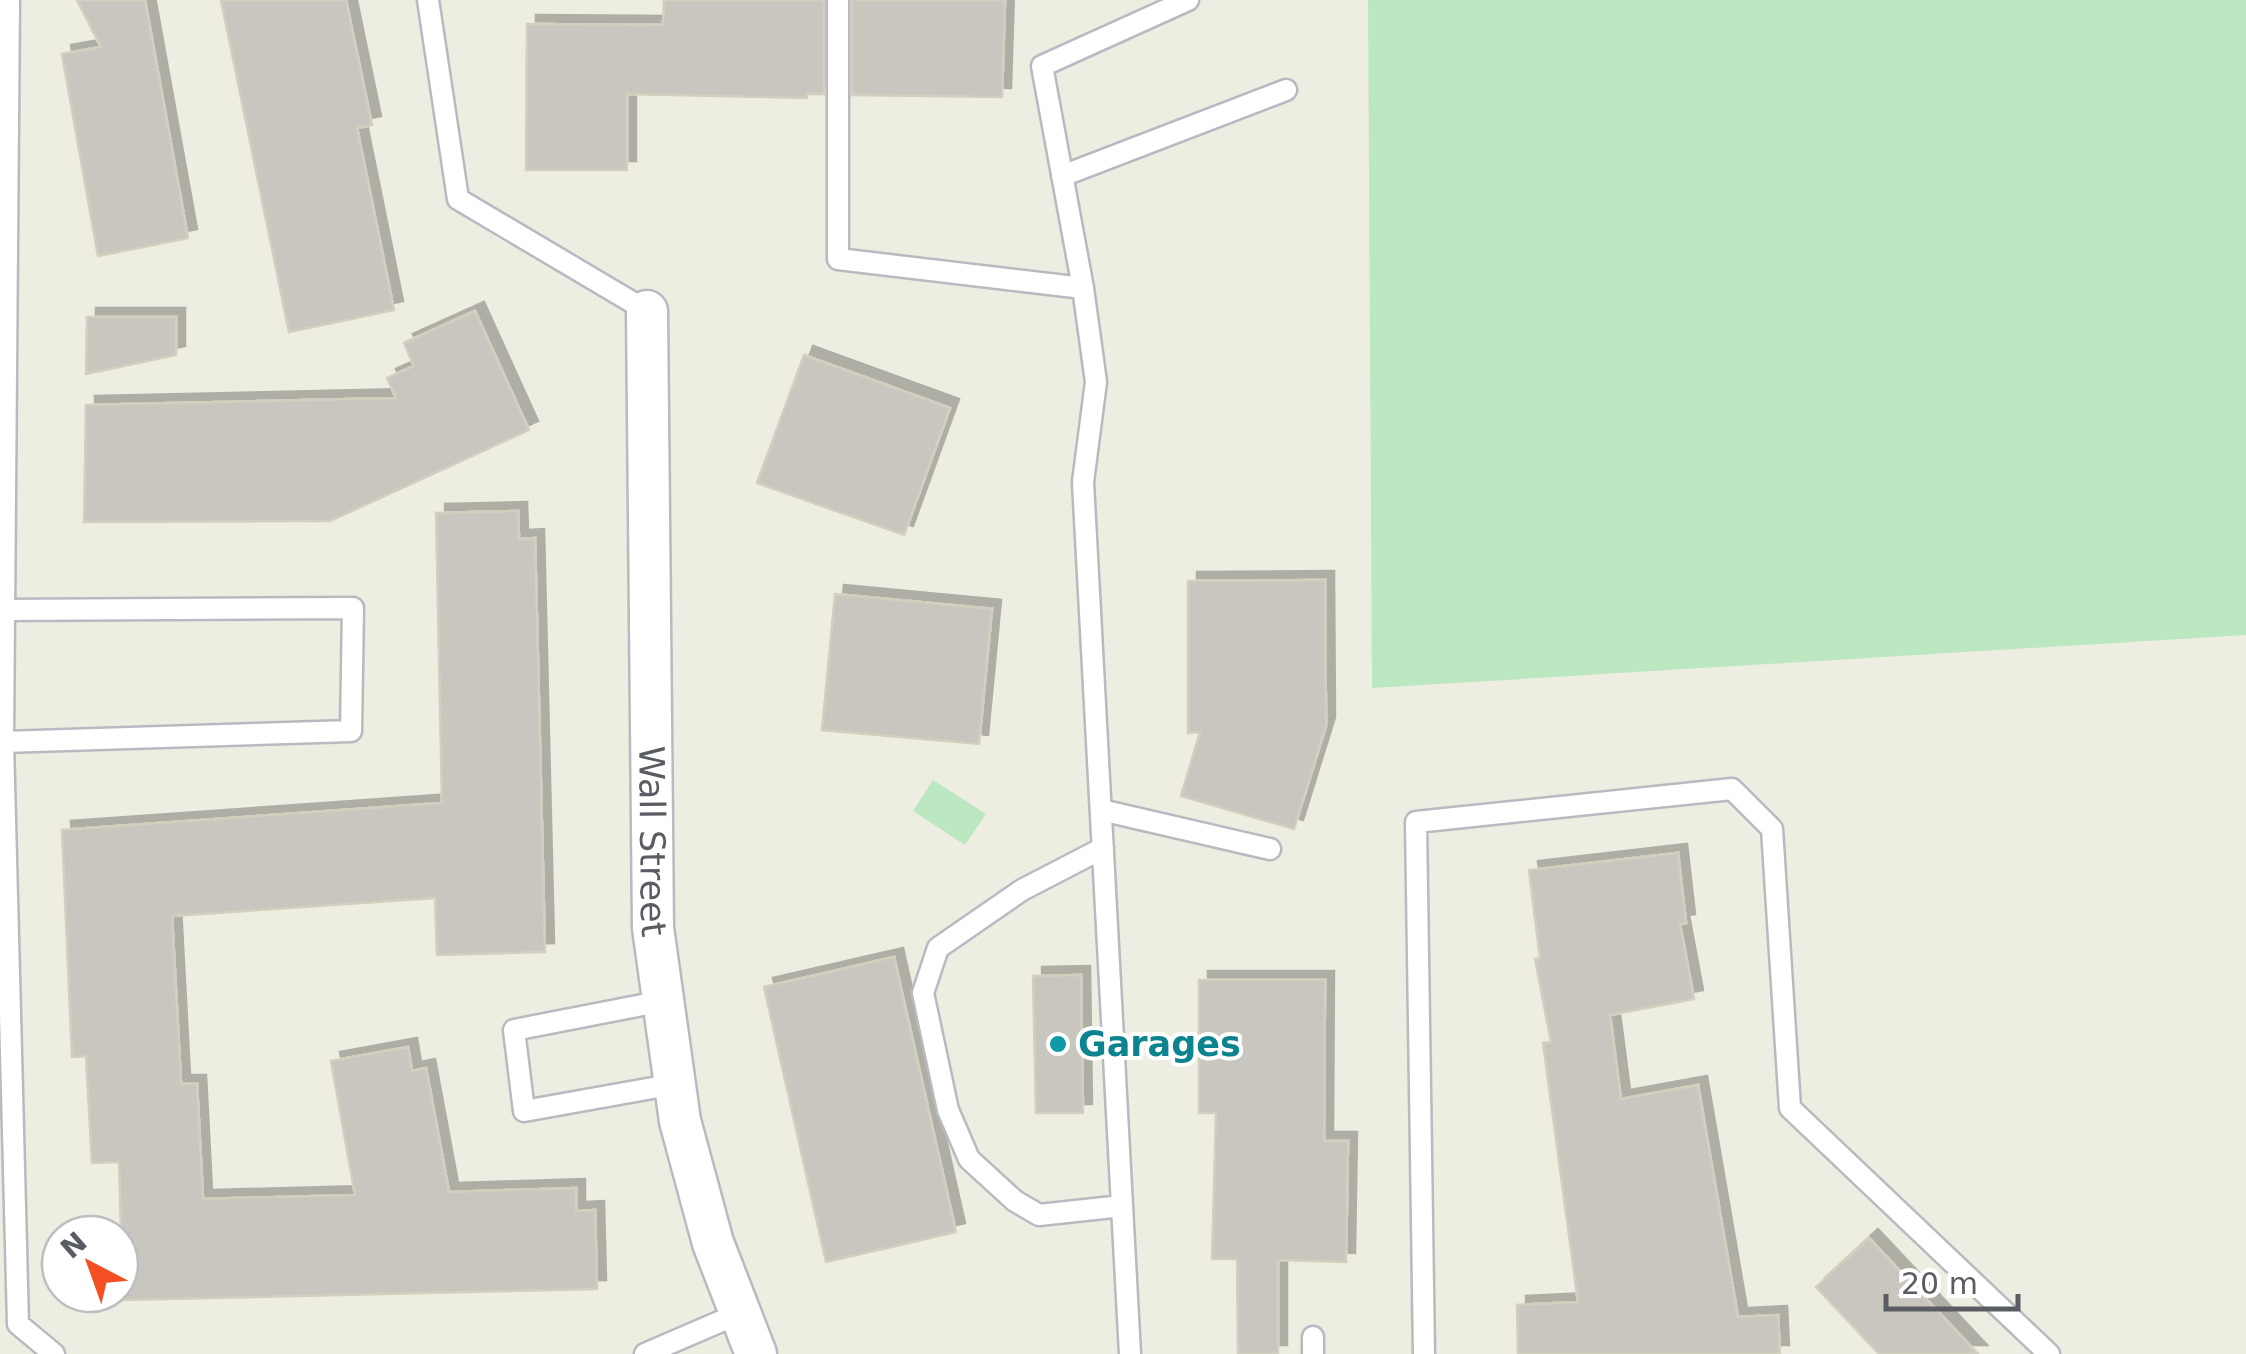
<svg xmlns="http://www.w3.org/2000/svg" width="2246" height="1354" viewBox="0 0 2246 1354" font-family="'DejaVu Sans',sans-serif">
  <style>
    .green { fill: #bbe7c1 }
    .building { fill: #c8c6be; stroke: #d3cfbf; stroke-width: 2.5; filter: url(#shadow) }
    .lines { fill: none; stroke-linecap: round; stroke-linejoin: round }
    .lane-casing { stroke: #b9bac1; stroke-width: 25 }
    .street-casing { stroke: #b9bac1; stroke-width: 45 }
    .lane { stroke: #fff; stroke-width: 20 }
    .street { stroke: #fff; stroke-width: 40 }
    .culture-dot { fill: #0f9aa8; stroke: #fff; stroke-width: 4 }
    .labels { text-anchor: middle; stroke-width: 8; stroke-linejoin: round; paint-order: stroke }
    .street-label { font-size: 35px; fill: #5a5c63; stroke: #fff }
    .culture-label { font-size: 35px; font-weight: bold; fill: #0d838f; stroke: #fff; text-anchor: start }
  </style>
  <defs>
    <filter id="shadow"><feDropShadow dx="9" dy="-9" stdDeviation="0" flood-color="#0004"/></filter>
  </defs>
  <rect width="100%" height="100%" fill="#eeede1"/>
  <path class="green" d="M1368,0h878v635l-874,53z
    M933,780l53,34 -21,31 -52,-34z"/>
  <path class="building" d="M77,0h68l43,238 -90,18 -36,-202 39,-7z
    M221,0h125l26,125 -15,3 37,182 -105,22z
    M664,0h160v94h-17v4l-180,-4v76h-101l1,-146 136,1z
    M852,0h153l-3,97 -150,-2z
    M475,311l54,119 -199,91 -246,1 2,-117 310,-7 -9,-20 27,-12 -10,-23z
    M87,317h89v38l-90,19z
    M804,355l146,53 -46,127 -147,-52z
    M518,511l1,28 16,-1 10,414 -108,3 -2,-57 -263,18 9,168h16l6,115 152,-4 -24,-134 77,-14 4,24 14,-3 23,124 127,-4v23l19,-1 2,79 -474,11 -4,-138 -27,1 -6,-107 -14,1 -10,-227 380,-27 -6,-290z
    M1325,580l1,146 -32,103 -113,-33 19,-64 -12,1v-152z
    M835,594l157,15 -13,135 -157,-14z
    M1678,853l8,70 -6,1 14,75 -84,16 11,84 77,-14 40,232 40,-2 2,39h-262l-1,-49 61,-3 -35,-259 8,-1 -16,-83 5,-1 -11,-88z
    M894,957l62,275 -130,30 -62,-275z
    M1081,975l2,138h-47l-3,-137z
    M1199,980h126l-1,161h24l-2,121 -68,-2v94h-40l-1,-95h-25l4,-146h-17z
    M1869,1238l109,116h-99l-63,-67z"/>
  <g class="lines">
    <g class="lane-casing">
      <path id="lane" d="M9,0l-6,742 15,582 36,30
        M428,0l30,199 189,112
        M838,0v259l245,29 13,94 -13,100 47,872
        M1062,176l224,-86
        M1083,288l-41,-222 146,-66
        M3,742l348,-11 2,-123 -350,2
        M1101,810l169,39
        M1103,848l-81,42 -84,58 -15,45 25,117 21,49 46,42 24,14 83,-9
        M663,1001l-149,29 10,81 151,-27
        M645,1354l95,-41
        M1313,1354v-17
        M1424,1354l-8,-532 316,-33 40,40 18,279 259,246"/>
    </g>
    <g class="street-casing">
      <g id="street">
        <path id="s1" d="M647,311l6,617 27,193 33,122 43,111"/>
      </g>
    </g>
    <use href="#lane" class="lane"/>
    <use href="#street" class="street"/>
  </g>
  <circle class="culture-dot" cx="1058" cy="1044" r="10"/>
  <g class="labels">
    <g class="street-label">
      <text dy="12" stroke="none"><textPath href="#s1" startOffset="530">Wall Street</textPath></text>
    </g>
    <g class="culture-label">
      <text x="1078" y="1056">Garages</text>
    </g>
  </g>
  <g transform="translate(90 1264) rotate(319)"><circle r="48" fill="#ffffff" stroke="#bdbec1" stroke-width="2.5"/>
  <path d="M0-8L18 38L0 25L-18 38Z" fill="#f34f22"/>
  <text y="-15" font-size="28" font-weight="bold" text-anchor="middle" fill="#5a5c63">N</text>
  </g>
  <path d="M1886 1294v15h132v-15" fill="none" stroke="#5a5c63" stroke-width="5"/>
  <text x="1901" y="1294" font-size="30" fill="#5a5c63" stroke="#ffffff" stroke-width="8" paint-order="stroke">20 m</text>
</svg>
